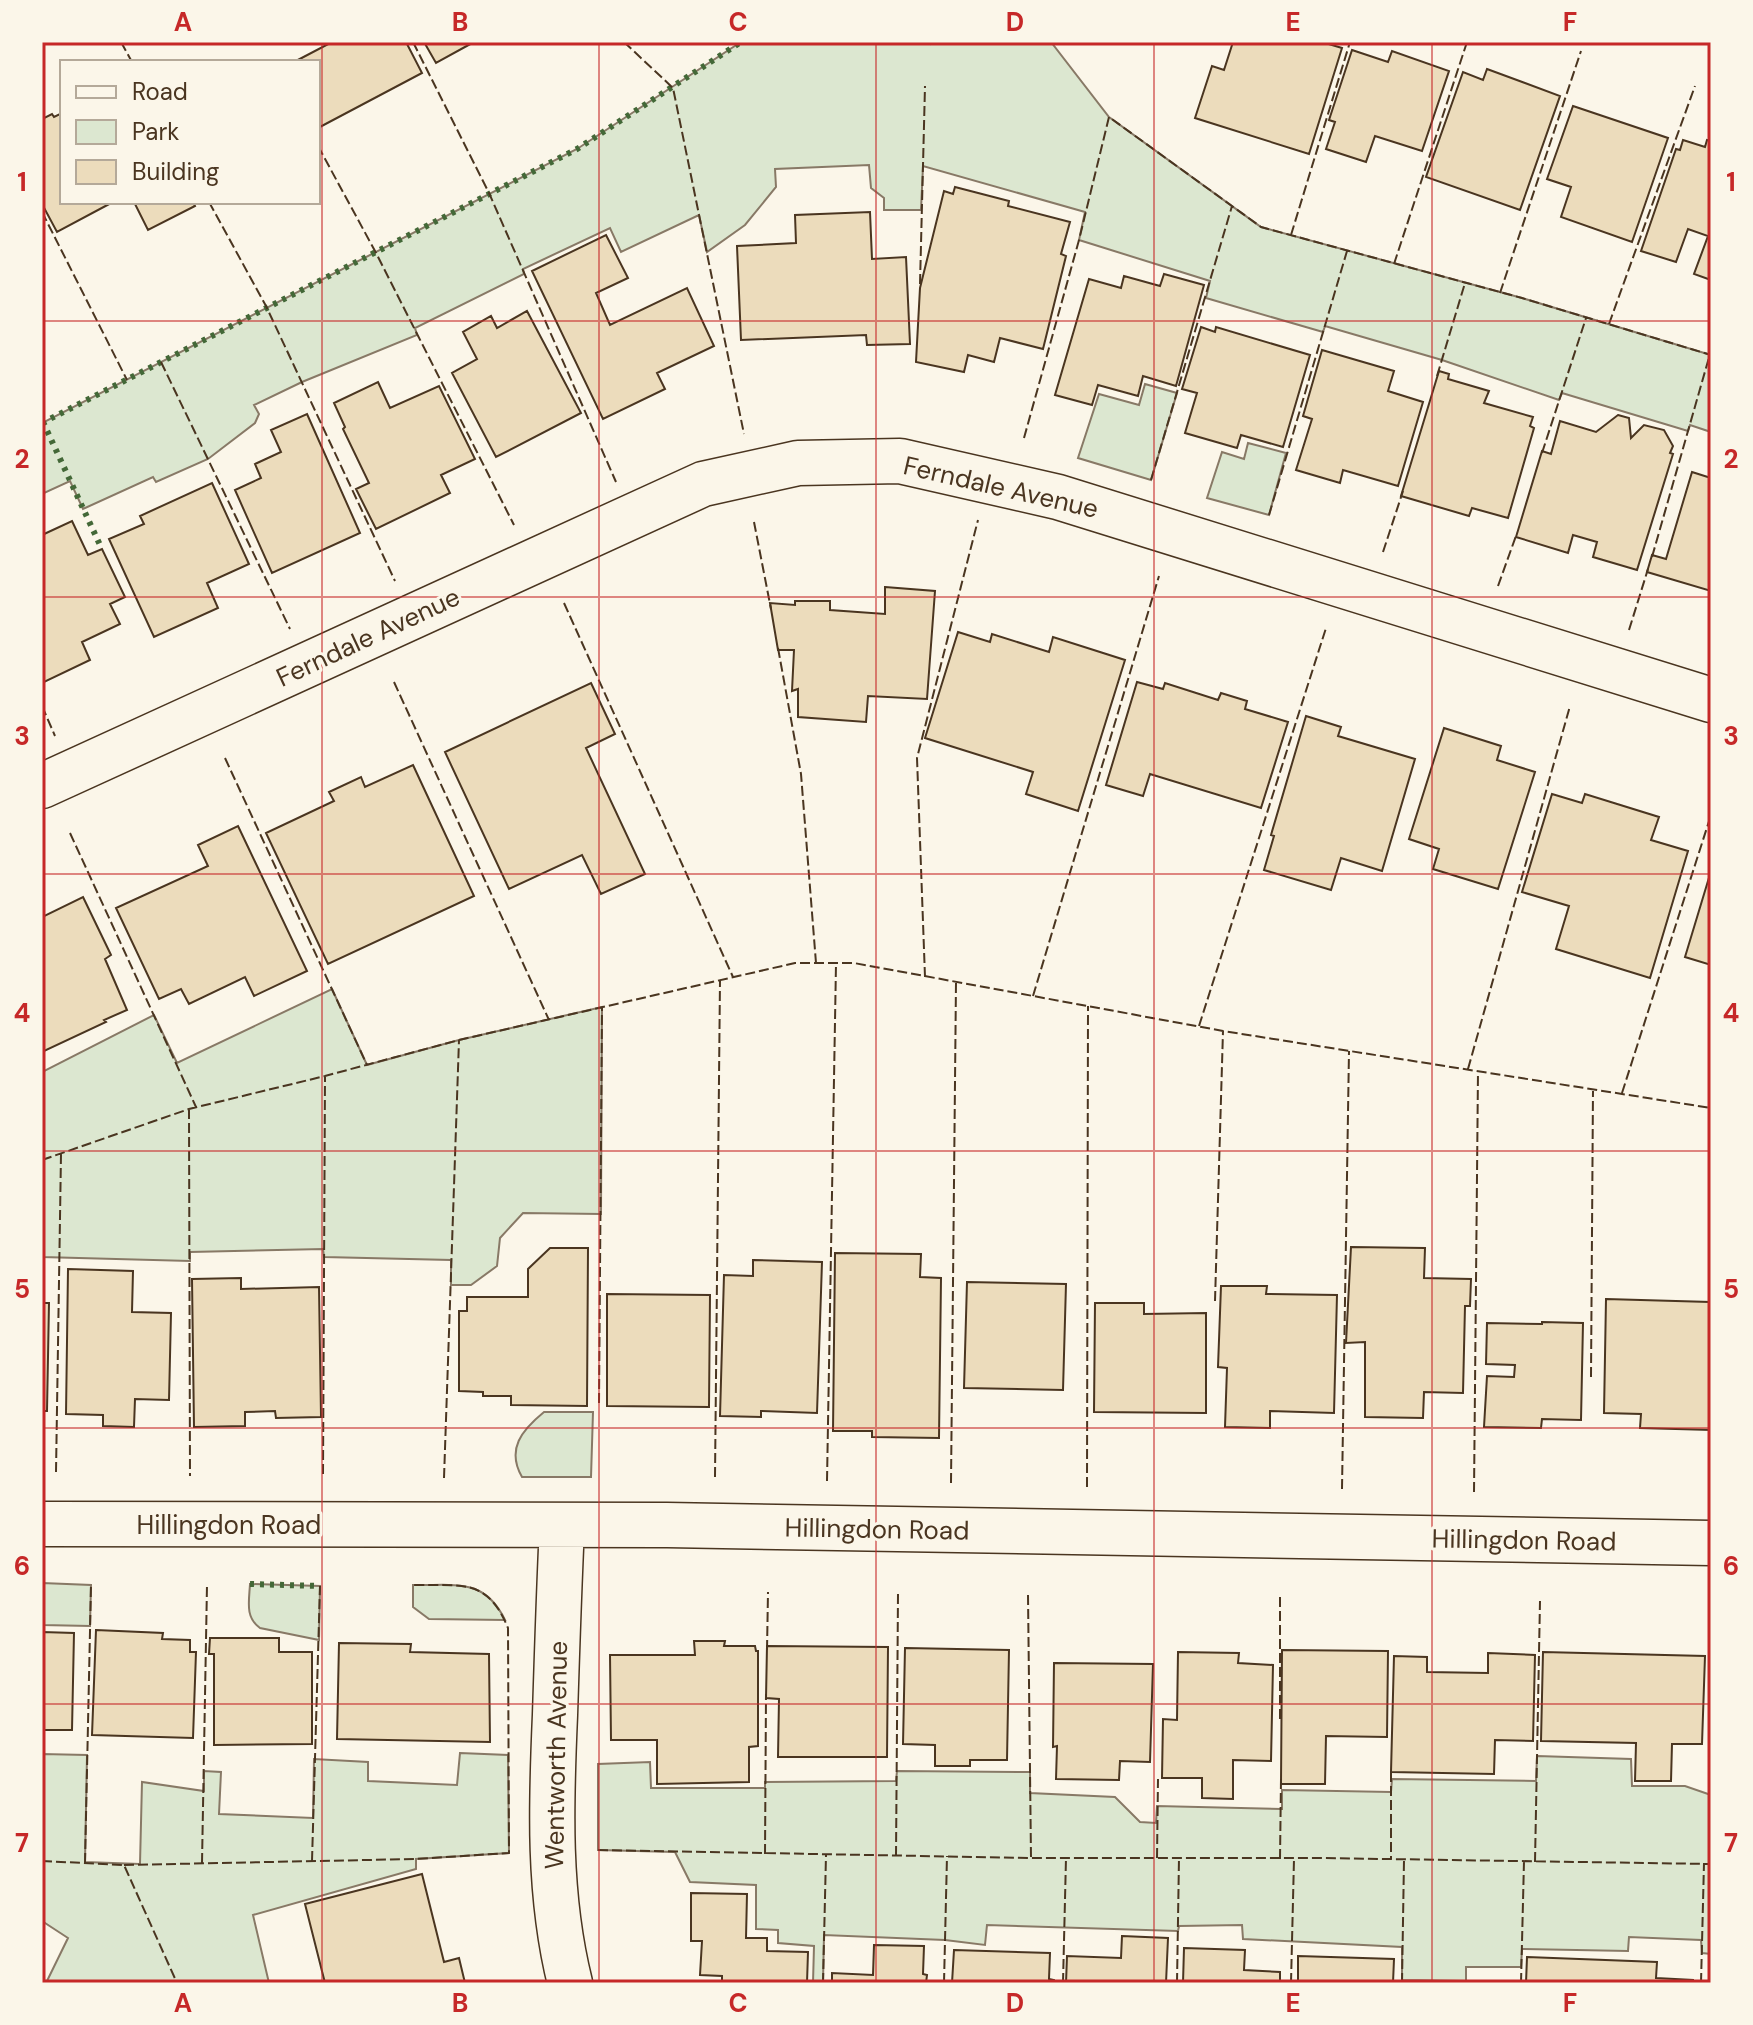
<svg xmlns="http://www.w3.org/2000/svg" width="1753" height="2025" viewBox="0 0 1753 2025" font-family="'DM Sans',sans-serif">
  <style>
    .green { fill: #dce7d0; stroke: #887966; stroke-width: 2 }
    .building { fill: #ecdcbc; stroke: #4a3520; stroke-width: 2 }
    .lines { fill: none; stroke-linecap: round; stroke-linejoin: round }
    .minor-casing { stroke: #4a3520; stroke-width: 47 }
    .minor { stroke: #fbf6e9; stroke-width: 44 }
    .hedge { stroke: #436837; stroke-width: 6; stroke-dasharray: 4 6; stroke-linecap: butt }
    .fence { stroke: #4a3520; stroke-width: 2; stroke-dasharray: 10 4; stroke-linecap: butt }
    .grid { fill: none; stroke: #c62828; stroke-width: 2; stroke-opacity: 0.55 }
    .labels { text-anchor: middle; stroke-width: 6; stroke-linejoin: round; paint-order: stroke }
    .street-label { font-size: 26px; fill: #4a3520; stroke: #fbf6e9 }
    .neatline { fill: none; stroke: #c62828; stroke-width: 3 }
    .grid-label { font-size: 26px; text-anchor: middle; font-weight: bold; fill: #c62828 }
  </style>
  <rect width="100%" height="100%" fill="#fbf6e9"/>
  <path class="green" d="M741,42h185l4,2 1,-2h120l58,75 152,110 261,71 189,57v77l-21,-7 -2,6 -126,-38 -3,7 -117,-40 -117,-34 -2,6 -117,-34 4,-17 -131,-41 6,-28 -162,-46 -2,44h-37v-12l-13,-10 -2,-23 -94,4 1,18 -31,38 -38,27 -8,-37 -78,37 -11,-24 -87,41 1,5 -109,54 2,7 -115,47 -48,23 5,9 -4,9 -47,36 -52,23 -3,-5 -70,32 -13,-28 -28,13v-71l535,-274z
    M1145,384l32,9 -26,87 -73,-22 21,-64 40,11z
    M1248,443l38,10 -17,62 -62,-17 15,-46 22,7z
    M332,989l35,76 92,-25 143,-33 -1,207 -78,-1 -23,25 -3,28 -26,19h-20v-25l-127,-3 -1,-8 -133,3v9l-148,-4v-185l112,-57 23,48z
    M544,1412h49l-2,65h-69c-16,-28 0,-47 22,-65z
    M42,1583l49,2 -1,41 -48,-1z
    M250,1584l70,2 -1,54 -59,-12c-15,-11 -11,-26 -10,-44z
    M413,1585c42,1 71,-8 92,35l-76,-1 -16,-12z
    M460,1753l48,2 1,98 -93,6v10l-163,46 16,68h-223l22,-45 -26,-17v-167l45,1 -2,107 55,2 2,-82 62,9v-20l17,1 -2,42 94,4 1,-59 54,3v19l89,4z
    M1537,1756l94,3 1,27h53l26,9v159l-9,-1 -1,-13 -72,-3 -1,14 -106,-2 -1,18h-55v14l-64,-1v-33l-159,-8 -1,-14 -63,1 -1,5 -191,-6 -2,20 -40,-5 -121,-5 -1,48h-10l1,-37 -36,-3v-13l-22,-1v-44l-66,-3 -15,-30 -77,-2v-86l52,-2 1,26h114v-6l131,-1 1,-10 133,1v21l85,4 25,25 16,1 1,-17 125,3v-19l109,2 1,-13 144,2z"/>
  <path class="building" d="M332,42h74l16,31 -104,55v-66h-24z
    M424,42h50l-38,21z
    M1233,42h89l20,6 -33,106 -114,-36 17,-52 12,4z
    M1352,50l36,12 4,-11 57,20 -27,80 -47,-15 -9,26 -40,-13 9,-27 -6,-2z
    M1487,69l73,27 -40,114 -94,-33 37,-105 20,8z
    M1573,106l95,32 -36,104 -71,-25 10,-30 -24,-8z
    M62,113v89h51l-56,30 -15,-28v-85l10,-5 2,3z
    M1683,140l22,7 2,-7 4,1v139l-17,-6 14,-38 -20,-7 -12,33 -35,-11 35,-102 4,1z
    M955,187l54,14 -1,5 62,16 -9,32 5,2 -23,93 -43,-11 -6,24 -26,-7 -4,17 -48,-10 4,-74 24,-97 9,3z
    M134,202h59l2,4 -47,24z
    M870,212l2,47 34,-2 4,87 -43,1 -1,-10 -125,5 -4,-94 59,-3 -1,-28z
    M606,235l22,43 -32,15 14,32 77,-37 27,58 -57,27 8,16 -62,30 -71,-148z
    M1164,274l40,11 -28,101 -33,-10 -5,20 -40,-11 -6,20 -37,-10 34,-116 32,9 3,-12 36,10z
    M527,311l54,102 -85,44 -44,-84 25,-14 -14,-27 28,-16 6,12z
    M1201,327l14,5 1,-5 94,28 -27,92 -42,-12 -4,13 -52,-15 12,-40 -15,-4z
    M1322,350l72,21 -6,20 35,11 -25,84 -55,-16 -3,13 -44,-13 16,-51 -9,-3z
    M1439,371l10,3 -1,5 41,12 -5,12 49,14 -3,9 4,2 -26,90 -36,-10 -3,8 -68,-20z
    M378,382l12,26 49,-22 36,73 -34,16 9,18 -74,36 -20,-40 13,-6 -26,-54 2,-2 -11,-24z
    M307,414l53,119 -88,40 -37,-83 26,-12 -6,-14 26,-12 -10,-22z
    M1618,415l11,3 2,20 13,-13 20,5 9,16 -3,7 3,1 -36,116 -44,-13 4,-15 -24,-7 -5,18 -52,-16 26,-86 9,3 9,-33 36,11z
    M1692,472l19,6v113l-64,-19 5,-17 14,4z
    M212,483l37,81 -42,19 11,25 -64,29 -45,-98 35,-15 -4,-8z
    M72,521l16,34 14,-6 23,48 -15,7 10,20 -38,18 8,18 -48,23v-148z
    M885,587l50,4 -8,108 -59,-3 -2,26 -68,-5v-28l-6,2 2,-41h-16l-8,-47 25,2v-4h35v9l55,4z
    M958,632l32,10 2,-8 57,18 4,-15 72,23 -47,151 -52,-17 7,-22 -108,-34z
    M1137,682l26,7 2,-6 53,17 3,-7 26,8 -2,8 43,13 -27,86 -111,-34 -7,22 -37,-11z
    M591,683l24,51 -29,14 59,126 -44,20 -19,-39 -73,34 -64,-137z
    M1306,716l35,11 -3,9 77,23 -33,112 -41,-13 -10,32 -67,-20 10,-34 -3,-1z
    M1444,728l57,18 -4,14 38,12 -37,117 -65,-20 6,-20 -30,-10z
    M413,765l61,131 -146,68 -62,-131 68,-32 -5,-9 32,-15 4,10z
    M1552,794l30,9 3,-9 74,23 -8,23 37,11 -38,127 -94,-29 13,-43 -47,-14z
    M238,826l69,145 -53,25 -9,-19 -56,27 -8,-15 -22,10 -43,-91 92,-42 -10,-21z
    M1711,871v94l-26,-8z
    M83,897l28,58 -6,4 22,51 -23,10 2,2 -64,30v-135z
    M1351,1247l74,1 -1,30 47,1 -1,27h-5l-2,87 -39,-1 -1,26 -58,-1v-75l-19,1z
    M550,1248h38l-1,158 -76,-1v-9h-28v-4l-24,-1v-80h8v-14h61v-28z
    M835,1253l86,1 -1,23 21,1 -2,160 -67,-1v-6h-39z
    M753,1260l69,2 -5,151 -56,-2v6l-41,-1 4,-141 29,1z
    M68,1269l65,2 -1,41 39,1 -2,87 -34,-1 -1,28 -31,-1v-11l-37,-1z
    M241,1278v11l78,-2 2,130 -45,1 -1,-7 -30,1v14l-51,1 -2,-148z
    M967,1282l99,2 -3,106 -99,-2z
    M1221,1286h46l-1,8 71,1 -3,118 -64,-2v17l-45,-1 2,-59 -9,-1z
    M607,1294l103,1 -1,112 -102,-1z
    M1606,1299l104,3 1,128 -71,-2 1,-14 -37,-1z
    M42,1303h7l-2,108h-5z
    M1095,1303h49v11l62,-1v100l-112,-1z
    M1542,1322l41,1 -2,97 -39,-1 -1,9 -57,-1 3,-51 27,1 1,-12 -29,-1 1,-41 55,1z
    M96,1630l67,3 -1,6 28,1v12h6l-3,86 -101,-3z
    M42,1632l32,1 -2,97h-30z
    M210,1638h69v14h33v92l-98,1v-91h-5z
    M694,1641h31l-1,5h31l1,5h2v95l-9,1v35l-92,2v-44h-46l-1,-85h85z
    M339,1643l72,1 -1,8 79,2 1,88 -153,-3z
    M767,1646l121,1 -1,110h-109l1,-58 -13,-1z
    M905,1648l104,2 -2,110h-37v6h-35v-21l-32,-1z
    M1282,1650l106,1 -1,86 -61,-1 -1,48h-44z
    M1178,1652l61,1 -1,10 35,2 -2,96 -38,-1v39l-31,-1v-20h-40l1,-59 14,1z
    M1543,1652l162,4 -3,88h-30l-1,37h-36l1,-38 -95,-2z
    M1488,1653l47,2 -2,86 -38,-1 -1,34 -103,-2 3,-116 33,1v15l61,1z
    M1054,1663l99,1 -3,98 -30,-1 -1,19 -63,-1 1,-33 -4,1z
    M422,1874l22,88 15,-4 6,25h-140l-20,-79z
    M691,1893l56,1 -1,44h21v13l41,1 -1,31h-85v-7l-22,-1 2,-34h-11z
    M1122,1936l46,2 -2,45h-100l1,-27 54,2z
    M874,1945l50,1 -1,28 4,1 -1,8h-94v-10l41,2z
    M1184,1948l61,2 -1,20 36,2v11h-97z
    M954,1950l96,3 -1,26 5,1v3h-102z
    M1298,1956l96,3 -1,24h-95z
    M1527,1957l130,5 -1,16 37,2v3h-167z"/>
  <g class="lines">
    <g class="minor-casing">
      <path id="minor" d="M42,786l661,-302 95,-21 102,-2 158,36 653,203
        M42,1524l625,1 1044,18
        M562,1526c-3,63 -5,126 -7,189 -4,90 -7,180 15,268"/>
    </g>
    <use href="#minor" class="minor"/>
    <path class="hedge" d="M43,422l57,123
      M42,423l535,-274 164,-107
      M250,1584l70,2"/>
    <path class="fence" d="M121,42l11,20
      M413,42l76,151 127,289
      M624,42l49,46 71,346
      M318,146l57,105 139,274
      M209,202l57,104 129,275
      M42,212l85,168
      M1291,235l59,-193
      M1394,264l73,-222
      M920,284l5,-198
      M1500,293l81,-242
      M1609,324l86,-238
      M161,362l129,267
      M1437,376l28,-93
      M1024,438l55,-198 30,-123 152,110 261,71 189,57
      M1542,453l44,-135
      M1151,480l81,-274
      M1269,515l78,-264
      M754,522l17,87
      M1383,552l20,-61
      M1652,557l58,-203
      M1498,586l19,-53
      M564,603l169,374
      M1629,630l19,-61
      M778,648l23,126 15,189
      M394,682l155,338
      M42,706l13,30
      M225,758l142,307
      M70,833l126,274
      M925,977l-8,-219 61,-238
      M1033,996l126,-420
      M1199,1026l127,-398
      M1468,1069l102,-363
      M1622,1093l89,-278
      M189,1109l1,367
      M42,1160l147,-51 136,-33 134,-36 336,-77h59l369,68 488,77
      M1215,1301l8,-270
      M1591,1377l2,-288
      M599,1403l3,-396
      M56,1472l5,-318
      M323,1474l2,-398
      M715,1477l5,-497
      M444,1478l15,-438
      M827,1481l9,-517
      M951,1483l5,-501
      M1087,1487l1,-481
      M1342,1489l7,-438
      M1474,1492l4,-421
      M1028,1595l3,263
      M767,1650l1,-58
      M1280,1719v-124
      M1391,1772v87
      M598,1850l433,8h290l390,6
      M765,1854l1,-160
      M896,1856l2,-262
      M1157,1858l1,-79
      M1280,1859l1,-80
      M42,1861l82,4 53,118
      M312,1861l8,-275
      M1535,1862l5,-261
      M85,1863l6,-278
      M202,1863l5,-278
      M124,1865l291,-6 94,-6 -1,-225c-21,-51 -47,-42 -95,-43
      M823,1983l3,-128
      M944,1983l3,-127
      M1063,1983l3,-125
      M1177,1983l2,-125
      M1291,1983l3,-124
      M1402,1983l2,-123
      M1521,1983l3,-122
      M1701,1983l3,-120"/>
  </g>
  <path class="grid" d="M322,42v1941M599,42v1941M876,42v1941M1154,42v1941M1432,42v1941M42,321h1669M42,597h1669M42,874h1669M42,1151h1669M42,1428h1669M42,1704h1669"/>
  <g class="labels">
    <g class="street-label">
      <text transform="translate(1001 487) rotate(13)" y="9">Ferndale Avenue</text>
      <text transform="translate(368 637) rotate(-25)" y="9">Ferndale Avenue</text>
      <text x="229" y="1534">Hillingdon Road</text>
      <text transform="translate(877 1529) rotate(1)" y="9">Hillingdon Road</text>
      <text transform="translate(1524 1540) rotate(1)" y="9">Hillingdon Road</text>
      <text transform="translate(556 1755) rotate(-89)" y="9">Wentworth Avenue</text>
    </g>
  </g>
  <rect width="1753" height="2025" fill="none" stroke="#fbf6e9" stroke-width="88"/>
  <rect x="60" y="60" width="260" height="144" fill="#fbf6e9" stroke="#b4a999" stroke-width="2"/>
  <rect x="76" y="86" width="40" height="12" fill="#fbf6e9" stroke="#b4a999" stroke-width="2"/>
  <text x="132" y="100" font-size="24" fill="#4a3520">Road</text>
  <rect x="76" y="120" width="40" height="24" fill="#dce7d0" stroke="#b4a999" stroke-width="2"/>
  <text x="132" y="140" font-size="24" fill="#4a3520">Park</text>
  <rect x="76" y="160" width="40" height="24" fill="#ecdcbc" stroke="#b4a999" stroke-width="2"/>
  <text x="132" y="180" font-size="24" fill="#4a3520">Building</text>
  <rect x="44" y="44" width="1665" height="1937" class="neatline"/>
  <g class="grid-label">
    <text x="183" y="31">A</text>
    <text x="460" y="31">B</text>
    <text x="738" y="31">C</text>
    <text x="1015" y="31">D</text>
    <text x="1293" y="31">E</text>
    <text x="1570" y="31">F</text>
    <text x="22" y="191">1</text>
    <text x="1731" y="191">1</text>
    <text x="22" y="468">2</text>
    <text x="1731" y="468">2</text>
    <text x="22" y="745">3</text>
    <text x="1731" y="745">3</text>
    <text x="22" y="1022">4</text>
    <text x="1731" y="1022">4</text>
    <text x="22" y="1298">5</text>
    <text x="1731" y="1298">5</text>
    <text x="22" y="1575">6</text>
    <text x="1731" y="1575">6</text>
    <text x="22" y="1852">7</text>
    <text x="1731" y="1852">7</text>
    <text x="183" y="2012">A</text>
    <text x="460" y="2012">B</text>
    <text x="738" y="2012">C</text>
    <text x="1015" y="2012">D</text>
    <text x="1293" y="2012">E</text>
    <text x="1570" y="2012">F</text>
  </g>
</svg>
